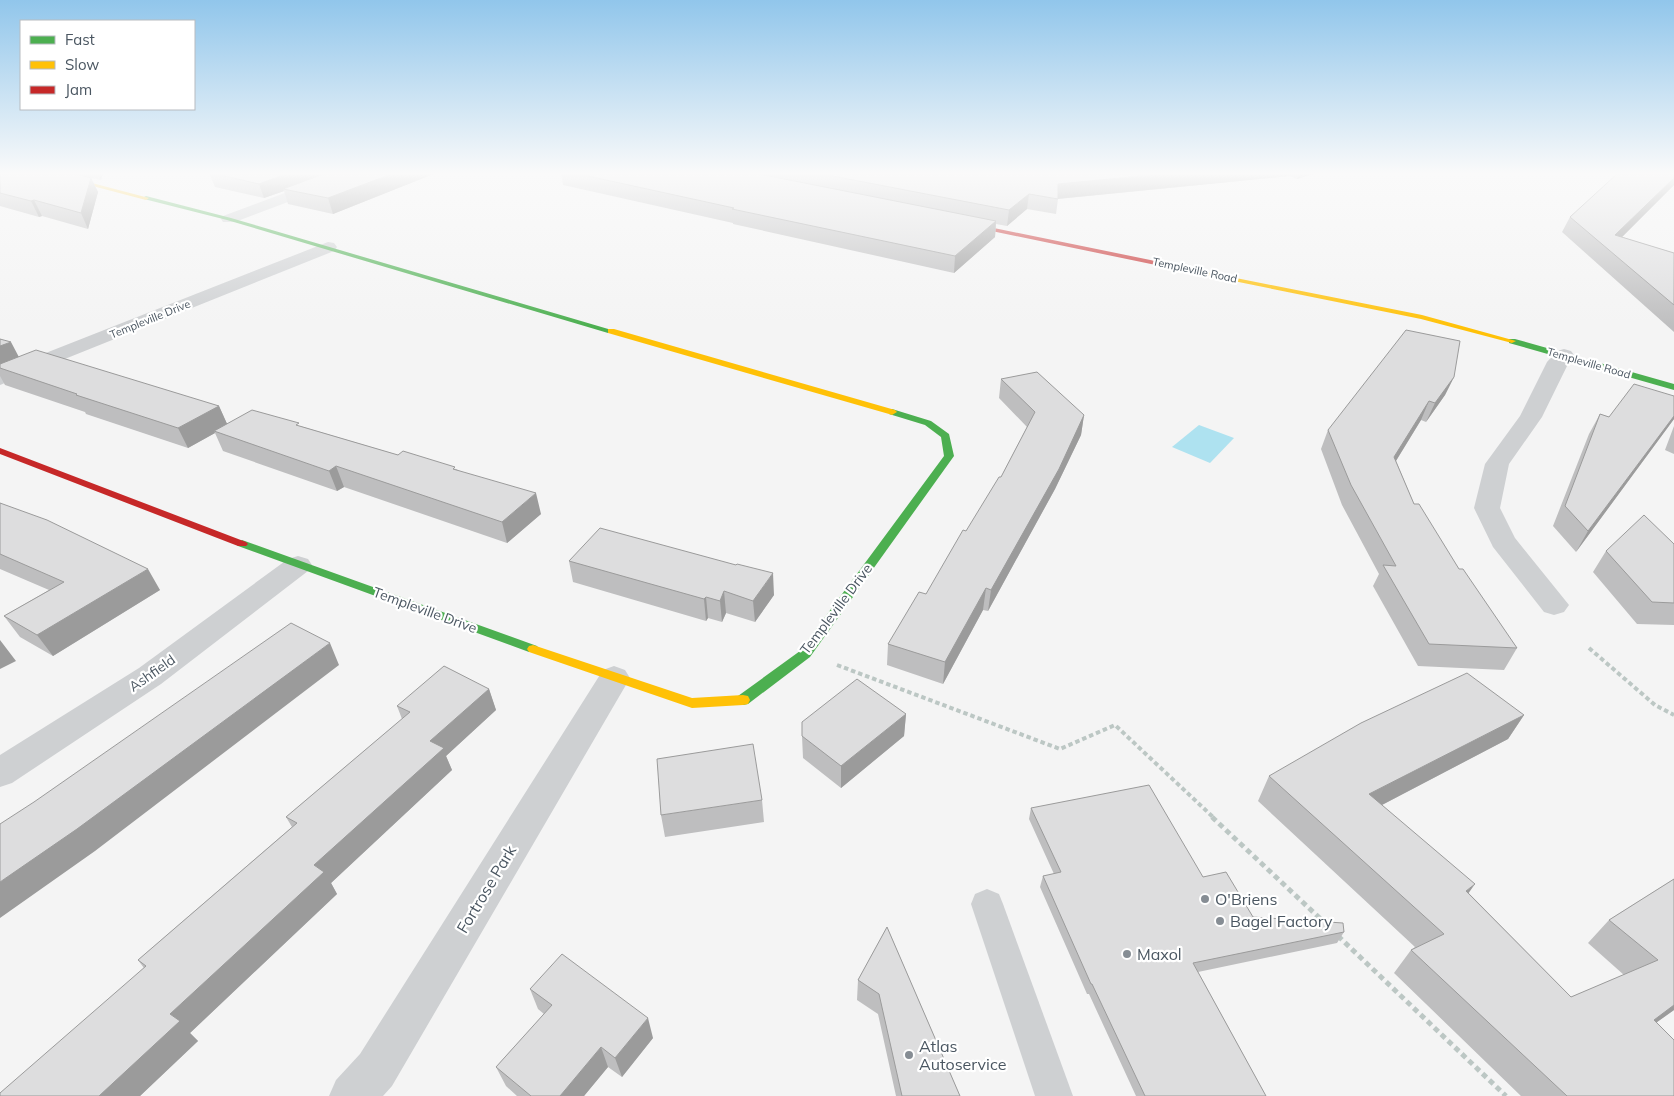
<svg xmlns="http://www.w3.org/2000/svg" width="1674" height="1096" viewBox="0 0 1674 1096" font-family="Mulish,sans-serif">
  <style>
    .water { fill: #aee2f0 }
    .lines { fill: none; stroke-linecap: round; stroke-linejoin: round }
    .path-far1 { stroke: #bcc7c4; stroke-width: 4; stroke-dasharray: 4.5 3; stroke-linecap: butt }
    .path { stroke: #bcc7c4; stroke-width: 5; stroke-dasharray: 5.5 4; stroke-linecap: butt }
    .lane { fill: #ced0d2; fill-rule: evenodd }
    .street { fill: #ced0d2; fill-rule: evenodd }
    .fast { fill: #4caf50; fill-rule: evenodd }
    .slow { fill: #ffc107; fill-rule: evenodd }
    .jam { fill: #c62828; fill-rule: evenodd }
    .wall { fill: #bebebf }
    .shaded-wall { fill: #9b9b9b }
    .building { fill: #ddddde; stroke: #9b9b9b }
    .poi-dot { fill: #868d94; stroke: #fff; stroke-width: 2 }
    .labels { text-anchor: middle; stroke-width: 4.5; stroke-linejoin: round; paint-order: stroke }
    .far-street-label { font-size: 11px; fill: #4a5661; stroke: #fff }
    .street-label { font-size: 14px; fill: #4a5661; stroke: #fff }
    .near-street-label { font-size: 16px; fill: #4a5661; stroke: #fff }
    .near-poi-label { font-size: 16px; fill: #4a5661; stroke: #fff; text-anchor: start }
  </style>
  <rect width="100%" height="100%" fill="#f4f4f4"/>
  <path class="water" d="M1199,425l35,13 -24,25 -38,-16z"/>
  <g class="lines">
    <path class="path-far1" d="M1589,648l66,57 19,10
      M837,665l223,84 55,-24 99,93"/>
    <path class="path" d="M1212,817l115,108
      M1338,936l168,160"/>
    <path class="lane" d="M987,889l12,5 4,10 70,192h-38l-64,-192 4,-10z"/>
    <path class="street" d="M338,173h21l-2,3 -122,46h-12l-2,-3 2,-3z
      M328,242l6,1 3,4 -3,4 -334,134v-14z
      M1564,349l7,2 3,4 -6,9 -26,53 -33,47 -9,44 15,30 54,67 -5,7 -10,3 -10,-3 -51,-65 -19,-39 11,-44 35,-48 27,-54 10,-11z
      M298,556l10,3 4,6 -4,6 -147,113 -149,99 -12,4v-32l139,-87 149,-109z
      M614,666l11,4 5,8 -238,408 -9,10h-54l7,-16 24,-26 243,-384z"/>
    <path class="fast" d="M146,196l85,22 384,113 -7,2 -381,-113 -83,-21v-2z
      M1509,339h6l159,45v6l-165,-47z
      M892,409l39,12 18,13 5,22 -144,201 -62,47 -5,1 -5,-1 -2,-4 2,-4 62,-45 144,-195 -3,-19 -16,-12 -36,-11v-4z
      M242,540l295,106 2,3 -2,3h-8l-291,-106 -2,-2z"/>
    <path class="slow" d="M43,173h11l95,25 -3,2z
      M1201,271l221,44 94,26 -4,2 -91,-24 -217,-44h-3z
      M608,329h6l281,81 2,2 -5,3 -3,-1 -281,-81z
      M533,645l159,53 51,-3 5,1 2,4 -2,4 -5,1 -51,3 -163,-56 -2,-3 2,-3z"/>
    <path class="jam" d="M960,221l244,50 4,2 -4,2 -246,-51v-2z
      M0,448l246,94 2,2 -2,2h-8l-238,-92z"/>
  </g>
  <path class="wall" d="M0,173h103l-2,7 -10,-2 7,14 -10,37 -46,-13 -3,1 -39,-11z
    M209,173h227l-103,41 -45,-10 -4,-13 -20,7 -49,-11z
    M561,173l436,1 319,-1 -19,6 -8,-3 -231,23 -2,15 -29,-5 -20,17 -11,-2 -1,13 -41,36 -221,-49v-1l-170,-38z
    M1674,173v12l-52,52 52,16v79l-112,-100 8,-15z
    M0,339l19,18 200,49 8,18 73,2 98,29 58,14 85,45 -34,29 -163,-56 -7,4 -114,-40 -8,-18 -27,15 -102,-34 -1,-2 -80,-27 -5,-9z
    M1454,377l-9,18 -19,27 -5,-2 -25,41 18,43 45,65 58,79 -13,22 -86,-4 -45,-80 6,-12 -37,-69 -21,-56 7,-19z
    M1001,379l83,36 -3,20 -26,54 -67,122 -5,-1 -40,74 -56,-19 1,-21 38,-50 75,-117 26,-50 -28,-29z
    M1674,396v23l-98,133 -23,-26 36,-92 11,-20 9,3z
    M1674,426v28l-9,-4z
    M0,503l160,87 -107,66 -33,-19 -16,-21 45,-26 -49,-21z
    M1674,544v81l-37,-1 -44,-52 13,-21z
    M569,561l205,34 -19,27 -29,-9 -4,9 -14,-4 -2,3 -133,-39z
    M489,689l7,21 -50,46 6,14 -121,113 6,11 -147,139 8,8 -58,55h-140l144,-128 -6,-8 154,-133 -6,-10 116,-98 -5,-13z
    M906,714l-2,22 -63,52 -38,-30 -1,-22z
    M1524,715l-16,24 -126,66 189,192 53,-22 -36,-32 21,-23 65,-41v131l-17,12 17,74h-153l-127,-123 17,-23 4,-3 -157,-146 11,-25z
    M762,800l2,22 -99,15 -4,-22z
    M1031,808l172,69 50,40 91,15 -7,11 -139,29 68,124h-130l-47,-102h-2l-47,-107 3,-11 11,-2 -25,-55z
    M887,927l73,169h-64l-18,-82 -21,-14 1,-20z
    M530,989l123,49 -31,39 -14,-10 -24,29h-67l-11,-10 -10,-19 48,-53 -6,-5z"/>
  <path class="shaded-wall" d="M98,173h5l-2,7z
    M288,173h44l-49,16 1,2 -20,7 -5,-14z
    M394,173h42l-103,41 -5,-16z
    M1172,173h117v3l-233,23 2,-15z
    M1298,173h18l-19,6z
    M91,178l7,14 -10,37 -7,-16z
    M1674,178v7l-65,65 6,-15z
    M1029,194l-2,15 -20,17 2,-16z
    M34,200l8,16 -3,1 -8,-16z
    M996,221l-1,16 -41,36 1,-17z
    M11,342l10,19 -21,7v-22z
    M1454,377l-9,18 -19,27 9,-19z
    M1429,401l-8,19 -35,57 8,-20z
    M219,406l9,20 -14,5 1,2 -27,15 -10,-20z
    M1084,415l-3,20 -26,54 -67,122 3,-21z
    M1674,416v3l-98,133 12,-21z
    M336,466l8,21 -7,4 -8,-20z
    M536,493l5,21 -34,29 -5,-21z
    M148,569l12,21 -107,66 -16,-21z
    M773,573l1,22 -19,27 -2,-21z
    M986,588l-3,22 -40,74 2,-22z
    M724,591l2,22 -4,9 -2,-21z
    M706,597l2,21 -2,3 -2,-22z
    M0,640l16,21 -16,8z
    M330,643l9,22 -244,186 -95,67v-36z
    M489,689l7,21 -50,46 6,14 -121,113 6,11 -147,139 8,8 -58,55h-41l71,-82 144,-149 116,-124z
    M906,714l-2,22 -63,52v-22z
    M1524,715l-16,24 -153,80 14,-25z
    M1475,884l-17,24 8,-17z
    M1674,1005v5l-45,32 25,-22z
    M648,1018l5,20 -31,39 -7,-19z
    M601,1047l7,20 -24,29h-24z"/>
  <path class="building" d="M0,173h73l18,5 -10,35 -47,-13 -3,1 -31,-8z
    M211,173h77l-29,11z
    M326,173h68l-66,25 -45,-9z
    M574,173h180l242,48 -41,35 -223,-47 2,-1z
    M817,173l180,1 175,-1 -114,11v15l-29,-5 -20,16z
    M1618,173h56v5l-59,57 59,18v52l-104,-88z
    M1406,330l54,11 -6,36 -19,26 -6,-2 -35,56 20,47h5l40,65h4l54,79 -88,-4 -46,-79 13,1 -45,-81 -23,-55z
    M0,339l11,3 -11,4z
    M36,350l183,56 -41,22 -102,-33 1,-1 -77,-26v-4z
    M1037,372l47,43 -25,54 -68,121 -5,-2 -41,74 -57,-18 31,-52 7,2 37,-64 3,1 33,-54h2l34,-65 -34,-33z
    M1634,384l40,12v20l-86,115 -23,-25 35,-92 9,3z
    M252,410l47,13 -3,2 102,30 5,-4 52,16 -2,2 83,24 -34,29 -166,-56 -7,5 -115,-40z
    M0,503l47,17 101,49 -111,66 -33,-19 60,-34 -64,-28z
    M1644,515l30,29v59l-22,-1 -46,-51z
    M600,528l136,37 1,-1 36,9 -20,28 -29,-10 -4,10 -14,-4 -2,2 -135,-38z
    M291,623l39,20 -253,186 -77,53v-58l34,-22z
    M444,666l45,23 -59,52 14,7 -130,117 10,7 -154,142 10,7 -81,75h-99v-3l146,-127 -8,-6 159,-137 -11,-6 124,-105 -13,-6z
    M1467,673l57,42 -155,79 106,90 -9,7 105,106 87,-37 -49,-40 65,-41v126l-20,15 20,20v56h-107l-156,-146 33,-16 -175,-158 92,-53z
    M857,679l49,35 -65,52 -39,-30v-14z
    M753,744l9,56 -101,15 -4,-56z
    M1149,785l54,92 23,-5 27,45 90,6 1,9 -151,31 73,133h-121l-53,-112h-1l-48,-108 18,-4 -30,-64z
    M887,927l73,169h-58l-23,-102 -21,-14z
    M562,954l86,64 -33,40 -14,-11 -41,49h-29l-35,-29 56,-62 -22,-16z"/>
  <linearGradient id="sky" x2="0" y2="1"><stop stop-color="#91c6eb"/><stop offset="0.53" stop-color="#fafafa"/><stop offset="1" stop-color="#fafafa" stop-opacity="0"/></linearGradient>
  <rect width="1674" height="327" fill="url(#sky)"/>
  <g class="poi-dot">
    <circle cx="1205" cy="899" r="5"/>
    <circle cx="1220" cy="921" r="5"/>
    <circle cx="1127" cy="954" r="5"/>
    <circle cx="909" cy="1055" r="5"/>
  </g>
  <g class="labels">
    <g class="far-street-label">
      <text transform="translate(1195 270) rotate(12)" y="4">Templeville Road</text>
      <text transform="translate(150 319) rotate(-22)" y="4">Templeville Drive</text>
      <text transform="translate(1589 363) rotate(16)" y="4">Templeville Road</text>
    </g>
    <g class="street-label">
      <text transform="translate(836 609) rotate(-53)" y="5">Templeville Drive</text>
      <text transform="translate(425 610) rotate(20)" y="5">Templeville Drive</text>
      <text transform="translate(152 673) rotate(-35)" y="5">Ashfield</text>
    </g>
    <g class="near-street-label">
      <text transform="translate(486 889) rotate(-59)" y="6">Fortrose Park</text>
    </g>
    <g class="near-poi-label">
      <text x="1215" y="905">O'Briens</text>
      <text x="1230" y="927">Bagel Factory</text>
      <text x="1137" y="960">Maxol</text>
      <text x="919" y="1052">Atlas<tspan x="919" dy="18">Autoservice</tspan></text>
    </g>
  </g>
  <rect x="20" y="20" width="175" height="90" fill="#ffffff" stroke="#b7bbc0"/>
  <rect x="30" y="36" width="25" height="8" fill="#4caf50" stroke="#b7bbc0"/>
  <text x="65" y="45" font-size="15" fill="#4a5661">Fast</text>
  <rect x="30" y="61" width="25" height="8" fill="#ffc107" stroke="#b7bbc0"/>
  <text x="65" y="70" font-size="15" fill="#4a5661">Slow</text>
  <rect x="30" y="86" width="25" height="8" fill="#c62828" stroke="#b7bbc0"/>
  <text x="65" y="95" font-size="15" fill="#4a5661">Jam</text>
</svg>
